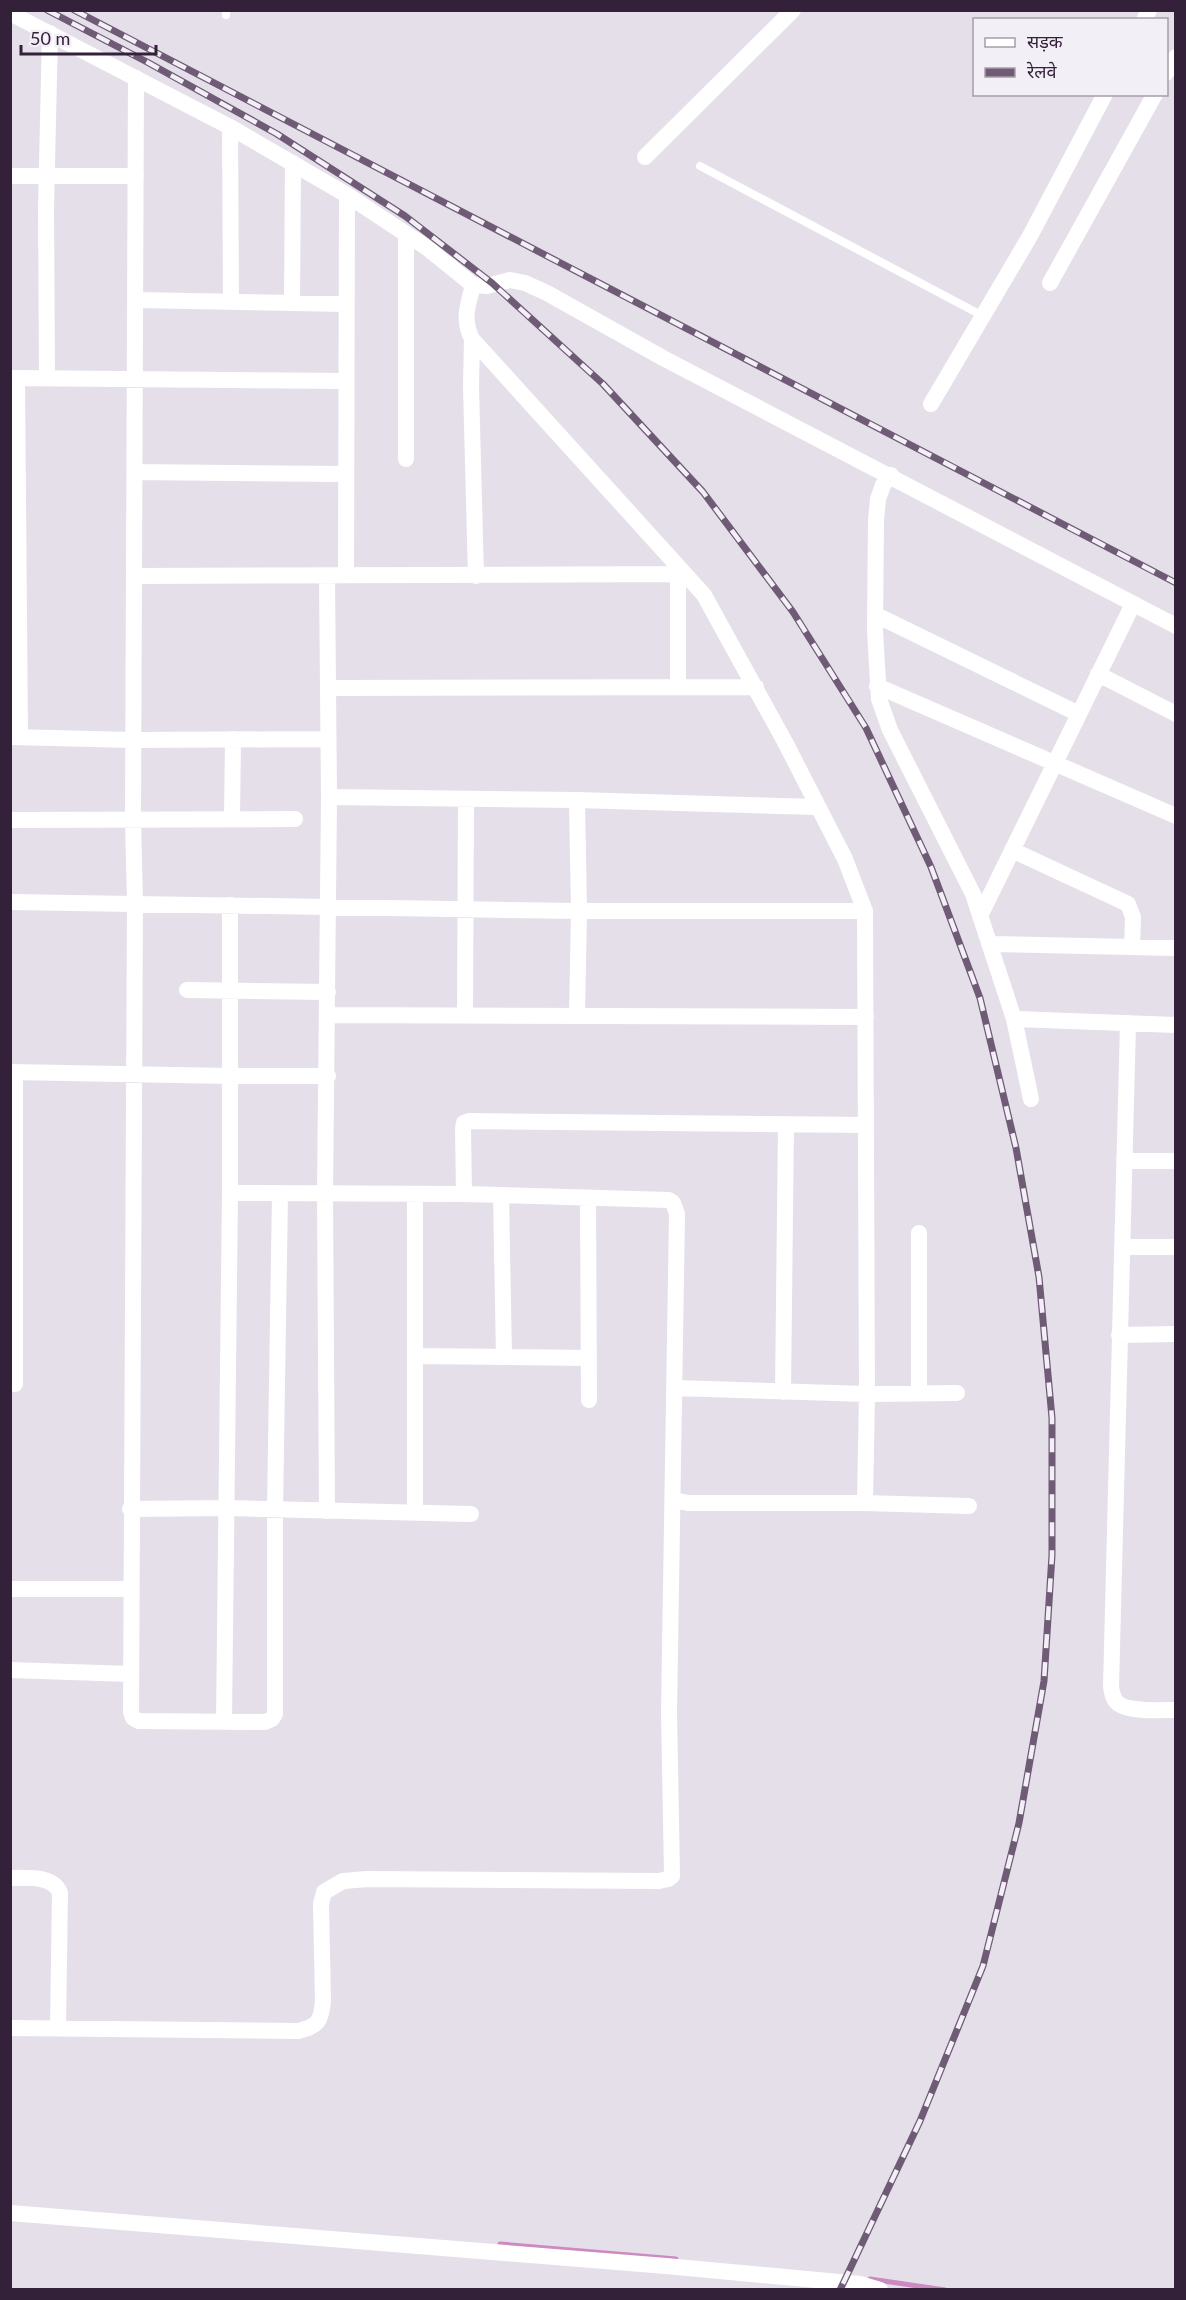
<svg xmlns="http://www.w3.org/2000/svg" width="1186" height="2300" viewBox="0 0 1186 2300" font-family="Lato,'Noto Sans Devanagari',sans-serif">
  <style>
    .lines { fill: none; stroke-linecap: round; stroke-linejoin: round }
    .stream { stroke: #cd89c1; stroke-width: 5 }
    .service { stroke: #fff; stroke-width: 8 }
    .minor { stroke: #fff; stroke-width: 16 }
    .tertiary { stroke: #fff; stroke-width: 16 }
    .rail-casing { stroke: #6f5b75; stroke-width: 7 }
    .rail { stroke: #f3eff7; stroke-width: 4.5; stroke-dasharray: 14; stroke-linecap: butt }
  </style>
  <rect width="100%" height="100%" fill="#e5dfea"/>
  <g class="lines">
    <path class="stream" d="M500,2244l176,15
      M870,2279l75,11"/>
    <path class="service" d="M226,15v-5
      M700,166l283,150"/>
    <path class="minor" d="M1144,20l5,-10
      M1166,73l10,-16
      M136,78l-3,741 2,84 -4,809 2,6 6,3 126,1 7,-3 3,-5v-204l5,-316
      M230,127l1,175
      M645,157l148,-147
      M10,176h126
      M1050,283l105,-189
      M473,285c-5,20 -11,34 -1,54l232,256 81,147 60,117 20,52 2,483 -2,109
      M136,300l210,4
      M292,303l1,-140
      M472,339l-1,48 5,189
      M10,378l336,3
      M17,378l3,359
      M47,378l-1,-170 4,-175
      M931,404l99,-168 75,-142
      M406,459v-225
      M136,472l209,2
      M891,475l-8,10 -5,14 -2,21 -1,111 4,68 11,31 83,164 41,125 17,80
      M678,574v113
      M346,575l1,-380
      M135,576l550,-2
      M327,576l2,221 -4,397 2,317
      M876,615l203,99
      M1098,674l78,40
      M877,686l299,130
      M328,688l428,-1
      M11,737l122,3 195,-1
      M329,797l248,3 240,7
      M232,819l1,-80
      M10,820l285,-1
      M1012,850l116,54 5,13 -1,30
      M10,902l569,9h286
      M980,916l153,-312
      M989,944l187,4
      M187,990l141,2
      M328,1015l538,2
      M465,1015l1,-215
      M577,1015l2,-104 -2,-111
      M1014,1019l162,6
      M1128,1023l-17,664c1,6 2,13 8,17 10,8 43,6 57,6
      M10,1072l220,4h98
      M15,1072v312
      M1124,1161h52
      M464,1194l-1,-66 1,-5 5,-2 397,4
      M415,1195v318
      M501,1195l3,162
      M588,1198l1,202
      M919,1233v160
      M1122,1247h54
      M1119,1335l57,-1
      M415,1356l173,2
      M674,1388l193,6 90,-1
      M783,1392l3,-268
      M674,1500l14,3h177l104,3
      M130,1509l96,-1 245,6
      M10,1589h121
      M10,1670l121,4
      M224,1721l6,-528v-288
      M10,1878c17,0 43,-3 50,15l-2,135
      M10,2028l288,3c20,-5 23,-9 25,-30l-2,-97 3,-12 19,-11 24,-2 292,2 9,-2 4,-3 -3,-164 8,-498 -4,-11 -4,-3 -205,-6 -234,-1
      M10,2213l656,53 194,18 20,6"/>
    <path class="tertiary" d="M10,13l220,114 117,68 79,52 47,38 14,1 23,-6 15,3 22,10 116,65 513,268"/>
    <g class="rail-casing">
      <path id="rail" d="M47,10l100,52 130,72 128,82 87,67 111,101 100,108 90,120 73,116 65,139 49,131 36,150 23,129 13,141v137l-8,126 -25,142 -36,143 -63,155 -80,169
        M74,10l1102,573"/>
    </g>
    <use href="#rail" class="rail"/>
  </g>
  <rect width="1186" height="2300" fill="none" stroke="#332139" stroke-width="24"/>
  <rect x="973" y="18" width="195" height="78" fill="#f3eff7" stroke="#a69dab" stroke-width="1.5"/>
  <rect x="985" y="38" width="30" height="9" fill="#ffffff" stroke="#a69dab" stroke-width="1.5"/>
  <text x="1027" y="48" font-size="18" fill="#332139">सड़क</text>
  <rect x="985" y="68" width="30" height="9" fill="#6f5b75" stroke="#a69dab" stroke-width="1.5"/>
  <text x="1027" y="78" font-size="18" fill="#332139">रेलवे</text>
  <path d="M21 45v9h135v-9" fill="none" stroke="#332139" stroke-width="3"/>
  <text x="30" y="45" font-size="18" fill="#332139" stroke="#f3eff7" stroke-width="4.5" paint-order="stroke">50 m</text>
</svg>
